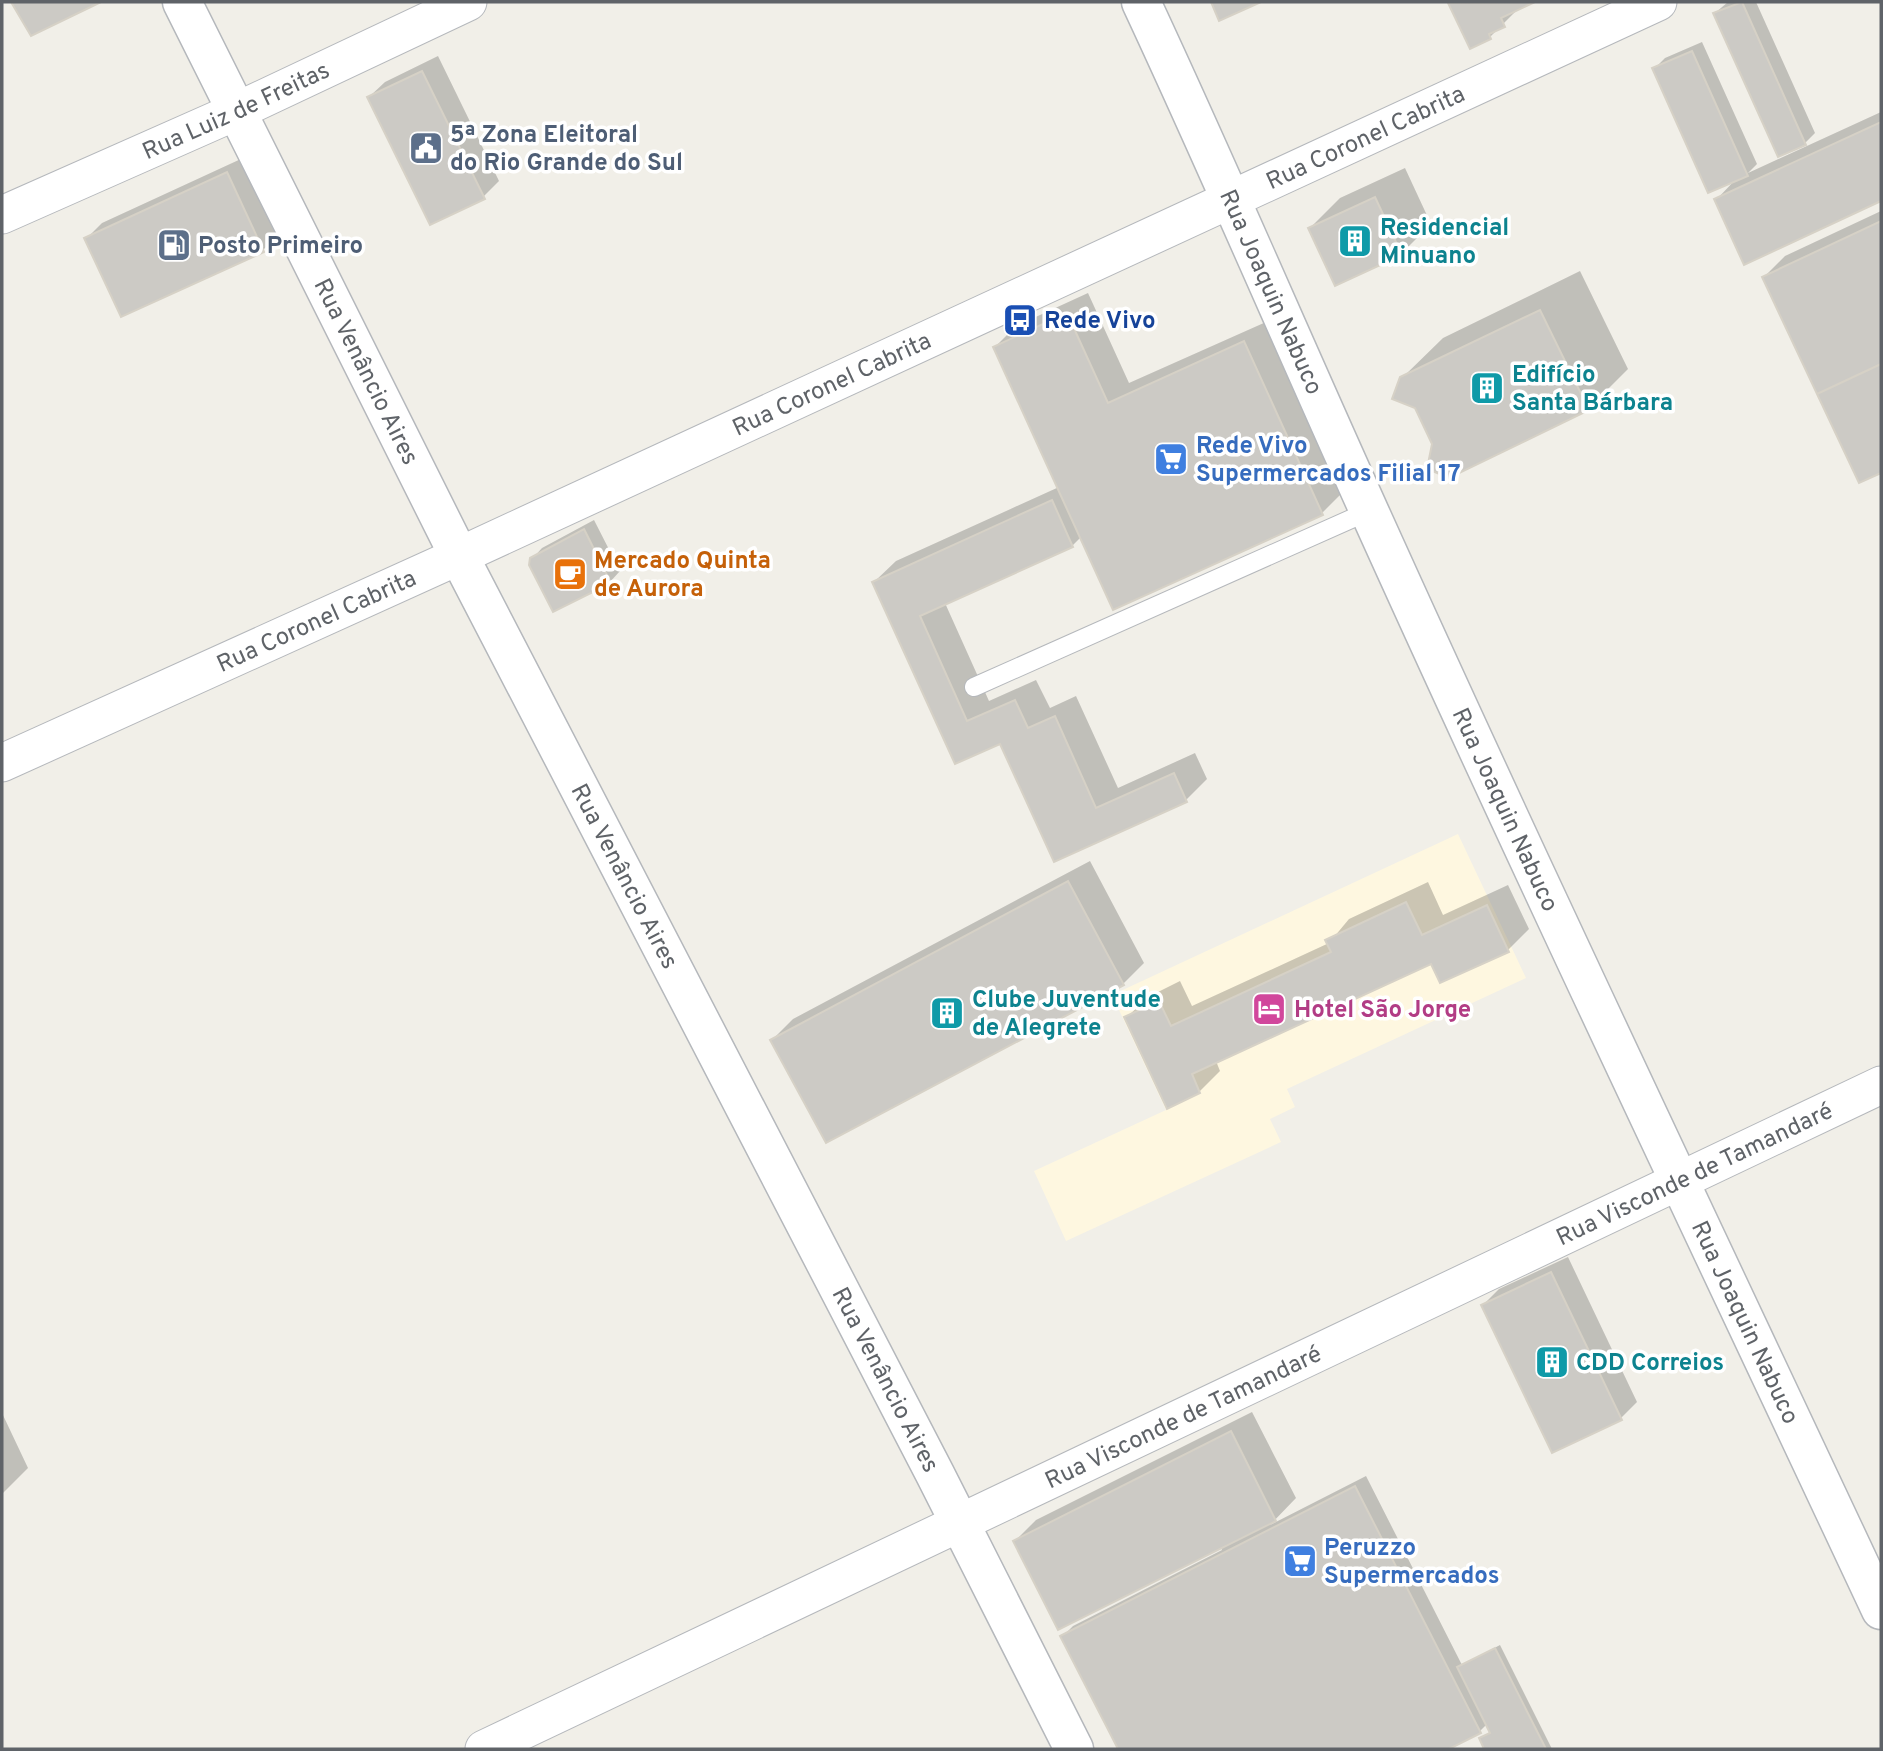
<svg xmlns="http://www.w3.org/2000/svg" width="1883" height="1751" viewBox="0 0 1883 1751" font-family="Overpass,sans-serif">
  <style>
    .commercial { fill: #fef7e0 }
    .shadow { fill: #0003 }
    .building { fill: #cccac5; stroke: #d6d1c6; stroke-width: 2 }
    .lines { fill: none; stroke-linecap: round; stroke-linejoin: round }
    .service-casing { stroke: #b5b8bc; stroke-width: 20 }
    .minor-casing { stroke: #b5b8bc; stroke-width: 39 }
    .tertiary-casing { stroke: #b5b8bc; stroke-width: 41 }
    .service { stroke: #fff; stroke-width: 18 }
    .minor { stroke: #fff; stroke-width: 37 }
    .tertiary { stroke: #fff; stroke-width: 38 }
    .labels { text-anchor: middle; stroke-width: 7; stroke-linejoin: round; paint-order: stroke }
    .street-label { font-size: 24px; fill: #5f6368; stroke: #fff }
    .service-label { font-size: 24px; font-weight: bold; fill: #4e5e75; stroke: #fff; text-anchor: start }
    .culture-label { font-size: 24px; font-weight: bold; fill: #0d838f; stroke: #fff; text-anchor: start }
    .transit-label { font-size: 24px; font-weight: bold; fill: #164399; stroke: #fff; text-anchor: start }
    .shop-label { font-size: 24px; font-weight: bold; fill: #366cbe; stroke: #fff; text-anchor: start }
    .food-label { font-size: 24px; font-weight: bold; fill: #c56008; stroke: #fff; text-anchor: start }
    .hotel-label { font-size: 24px; font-weight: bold; fill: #b23c85; stroke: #fff; text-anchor: start }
  </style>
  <rect width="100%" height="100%" fill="#f1efe8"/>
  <path class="commercial" d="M1458,834l68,144 -239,111 8,18 -25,12 11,23 -215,99 -32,-70 132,-61 -54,-115z"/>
  <path class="shadow" d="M1451,2h80l-12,6 -29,29z
    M1756,2l59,131 -10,10 -90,-130 13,-11z
    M1702,42l55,122 -9,9 133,-61v87l-136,63 -29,-62 20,-21 -82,-110 11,-11z
    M438,56l61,125 -16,16 -114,-100 16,-15z
    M243,158l36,76 -16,16 -177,-11 16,-16z
    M1405,168l26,56 -30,30 -91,-26 30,-30z
    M1881,211v260l-21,10 -96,-204 21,-21z
    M1580,271l48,98 -40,40 -154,34 -32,-65 41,-40z
    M1088,293l41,90 137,-61 77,170 -21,21 -241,24 -9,9 -127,57 44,98 47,-21 14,28 26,-12 42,92 77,-35 12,26 -21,21 -131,60 -54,-118 -45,20 -82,-180 22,-21 163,-74 -64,-140 21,-21z
    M594,520l26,51 -10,11 -78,-23 10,-11z
    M1090,861l54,102 -21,21 -351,56 21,-21z
    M1428,882l15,33 65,-30 21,44 -21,21 -76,11 -216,100 4,10 -21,21 -73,-74 22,-21 32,-16 12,25 137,-63 20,-24z
    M1568,1257l69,145 -16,16 -138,-113 16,-16z
    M1252,1412l44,86 -26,27 96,-49 96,189 38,-20 52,104h-66l-5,-10 10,-8 -4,-7 -7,7 -35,18h-325l-58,-112 11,-11 149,-76 -1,-3 -206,-6 21,-21z
    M2,1413l26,55 -26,26z"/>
  <path class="building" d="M11,2h90l-70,34z
    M1211,2h50l-42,19z
    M1535,2l-34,16 4,9 -16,7 2,5 -21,10 -22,-46z
    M1742,2l64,143 -28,12 -65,-144z
    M1692,51l56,125 -40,17 -56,-125z
    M422,71l63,128 -55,26 -63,-128z
    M1881,122v79l-137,64 -30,-66z
    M227,172l37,80 -143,65 -37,-79z
    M1375,197l27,58 -67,31 -27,-58z
    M1881,221v143l-64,30 -55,-117z
    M1540,310l49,100 -140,68 -22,-9 5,-25 -17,-36 -23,-9 8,-22z
    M1067,313l41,90 136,-62 79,174 -210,95 -120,-263z
    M1881,364v109l-22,10 -42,-89z
    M1052,500l21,47 -153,69 47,105 48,-21 13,28 27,-12 41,92 78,-35 13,29 -133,60 -54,-118 -45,20 -83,-182z
    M584,529l27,54 -58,29 -24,-47 1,-7z
    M1068,881l56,104 -298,158 -56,-103z
    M1406,902l16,33 65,-30 22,47 -69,31 -9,-19 -239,110 8,19 -33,16 -43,-92 35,-16 12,25 160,-74 -6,-12z
    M1551,1272l71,148 -70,33 -71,-148z
    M1231,1431l45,90 -218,109 -45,-89z
    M1355,1486l126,247 -32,16h-331l-58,-113z
    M1495,1648l51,101h-62l-5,-11 11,-5 -33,-66z"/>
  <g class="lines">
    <g class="service-casing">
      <path id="service" d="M974,687l395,-176"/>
    </g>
    <g class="minor-casing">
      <g id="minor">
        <path id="s1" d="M2,215l235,-104 231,-109"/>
        <path id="s2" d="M2,763l457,-207 1199,-554"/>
        <path id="s3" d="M484,1749l1397,-664"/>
      </g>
    </g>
    <g class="tertiary-casing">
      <g id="tertiary">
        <path id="s4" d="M182,2l277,554 476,918 139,275"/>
        <path id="s5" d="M1141,2c79,169 152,341 229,511 166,368 340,732 511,1097"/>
      </g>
    </g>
    <use href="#service" class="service"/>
    <use href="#minor" class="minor"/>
    <use href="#tertiary" class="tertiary"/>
  </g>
  <defs>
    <g id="civic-square" transform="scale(1.75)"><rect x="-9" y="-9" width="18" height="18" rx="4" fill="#5c6f8a" stroke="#fff"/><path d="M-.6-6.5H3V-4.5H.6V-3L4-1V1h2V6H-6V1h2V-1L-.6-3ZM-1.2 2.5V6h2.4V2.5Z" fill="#fff"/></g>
    <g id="building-square" transform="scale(1.75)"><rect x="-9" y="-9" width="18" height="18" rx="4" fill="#0f9aa8" stroke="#fff"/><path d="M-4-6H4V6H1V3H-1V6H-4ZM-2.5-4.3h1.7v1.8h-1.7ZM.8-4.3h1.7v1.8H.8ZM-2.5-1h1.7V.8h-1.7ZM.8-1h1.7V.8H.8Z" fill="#fff"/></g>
    <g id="fuel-square" transform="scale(1.75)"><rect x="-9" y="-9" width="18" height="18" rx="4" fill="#5c6f8a" stroke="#fff"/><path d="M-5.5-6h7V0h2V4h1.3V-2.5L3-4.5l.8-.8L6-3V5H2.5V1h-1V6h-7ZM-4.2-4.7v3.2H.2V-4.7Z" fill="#fff"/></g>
    <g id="bus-square" transform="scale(1.75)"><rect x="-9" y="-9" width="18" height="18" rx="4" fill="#1a4fb4" stroke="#fff"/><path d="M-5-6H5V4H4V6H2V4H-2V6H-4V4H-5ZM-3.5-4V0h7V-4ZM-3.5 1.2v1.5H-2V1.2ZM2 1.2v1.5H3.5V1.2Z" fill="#fff"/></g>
    <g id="supermarket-square" transform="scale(1.75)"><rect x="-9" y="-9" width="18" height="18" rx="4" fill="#3f7fe0" stroke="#fff"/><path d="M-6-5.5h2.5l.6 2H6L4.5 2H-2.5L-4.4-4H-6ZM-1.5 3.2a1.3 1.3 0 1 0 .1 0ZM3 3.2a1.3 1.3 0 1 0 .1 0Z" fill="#fff"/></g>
    <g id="cafe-square" transform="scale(1.75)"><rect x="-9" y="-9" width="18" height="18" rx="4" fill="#e8710a" stroke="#fff"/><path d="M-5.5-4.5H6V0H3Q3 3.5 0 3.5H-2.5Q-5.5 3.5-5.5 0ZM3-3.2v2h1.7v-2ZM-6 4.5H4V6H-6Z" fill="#fff"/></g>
    <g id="hotel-square" transform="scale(1.75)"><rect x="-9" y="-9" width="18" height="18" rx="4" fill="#d1479c" stroke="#fff"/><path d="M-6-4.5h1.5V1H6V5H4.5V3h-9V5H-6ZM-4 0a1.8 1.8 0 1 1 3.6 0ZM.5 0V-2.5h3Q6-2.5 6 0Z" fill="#fff"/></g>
  </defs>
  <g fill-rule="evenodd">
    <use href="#civic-square" x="426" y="148"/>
    <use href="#building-square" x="1355" y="241"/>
    <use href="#fuel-square" x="174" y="245"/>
    <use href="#bus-square" x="1020" y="320"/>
    <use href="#building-square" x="1487" y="388"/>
    <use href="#supermarket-square" x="1171" y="459"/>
    <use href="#cafe-square" x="570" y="574"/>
    <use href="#hotel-square" x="1269" y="1009"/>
    <use href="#building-square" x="947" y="1013"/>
    <use href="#building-square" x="1552" y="1362"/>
    <use href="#supermarket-square" x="1300" y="1561"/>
  </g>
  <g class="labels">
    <g class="street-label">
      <text dy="8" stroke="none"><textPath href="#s1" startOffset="256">Rua Luiz de Freitas</textPath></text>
      <text dy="8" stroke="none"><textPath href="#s2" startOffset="1500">Rua Coronel Cabrita</textPath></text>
      <text dy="8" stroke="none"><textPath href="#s5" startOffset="318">Rua Joaquin Nabuco</textPath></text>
      <text dy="8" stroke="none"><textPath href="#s4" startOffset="413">Rua Venâncio Aires</textPath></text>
      <text dy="8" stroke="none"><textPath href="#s2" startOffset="912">Rua Coronel Cabrita</textPath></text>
      <text dy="8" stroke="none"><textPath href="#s2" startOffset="345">Rua Coronel Cabrita</textPath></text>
      <text dy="8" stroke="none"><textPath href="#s5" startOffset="886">Rua Joaquin Nabuco</textPath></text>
      <text dy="8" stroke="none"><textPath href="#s4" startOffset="980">Rua Venâncio Aires</textPath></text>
      <text dy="8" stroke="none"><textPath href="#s3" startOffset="1340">Rua Visconde de Tamandaré</textPath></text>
      <text dy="8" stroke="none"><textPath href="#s5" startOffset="1452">Rua Joaquin Nabuco</textPath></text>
      <text dy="8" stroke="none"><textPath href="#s4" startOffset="1547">Rua Venâncio Aires</textPath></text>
      <text dy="8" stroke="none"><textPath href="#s3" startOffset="774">Rua Visconde de Tamandaré</textPath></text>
    </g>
    <g class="service-label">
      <text x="450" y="142">5ª Zona Eleitoral<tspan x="450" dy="28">do Rio Grande do Sul</tspan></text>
      <text x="198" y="253">Posto Primeiro</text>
    </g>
    <g class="culture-label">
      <text x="1380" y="235">Residencial<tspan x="1380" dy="28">Minuano</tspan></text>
      <text x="1512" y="382">Edifício<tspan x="1512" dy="28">Santa Bárbara</tspan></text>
      <text x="972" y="1007">Clube Juventude<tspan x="972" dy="28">de Alegrete</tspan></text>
      <text x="1576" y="1370">CDD Correios</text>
    </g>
    <g class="transit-label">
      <text x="1044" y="328">Rede Vivo</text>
    </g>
    <g class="shop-label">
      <text x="1196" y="453">Rede Vivo<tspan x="1196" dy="28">Supermercados Filial 17</tspan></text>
      <text x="1324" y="1555">Peruzzo<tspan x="1324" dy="28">Supermercados</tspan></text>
    </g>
    <g class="food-label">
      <text x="594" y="568">Mercado Quinta<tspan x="594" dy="28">de Aurora</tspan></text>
    </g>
    <g class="hotel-label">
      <text x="1294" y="1017">Hotel São Jorge</text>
    </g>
  </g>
  <rect width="1883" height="1751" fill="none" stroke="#5f6368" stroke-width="7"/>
</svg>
